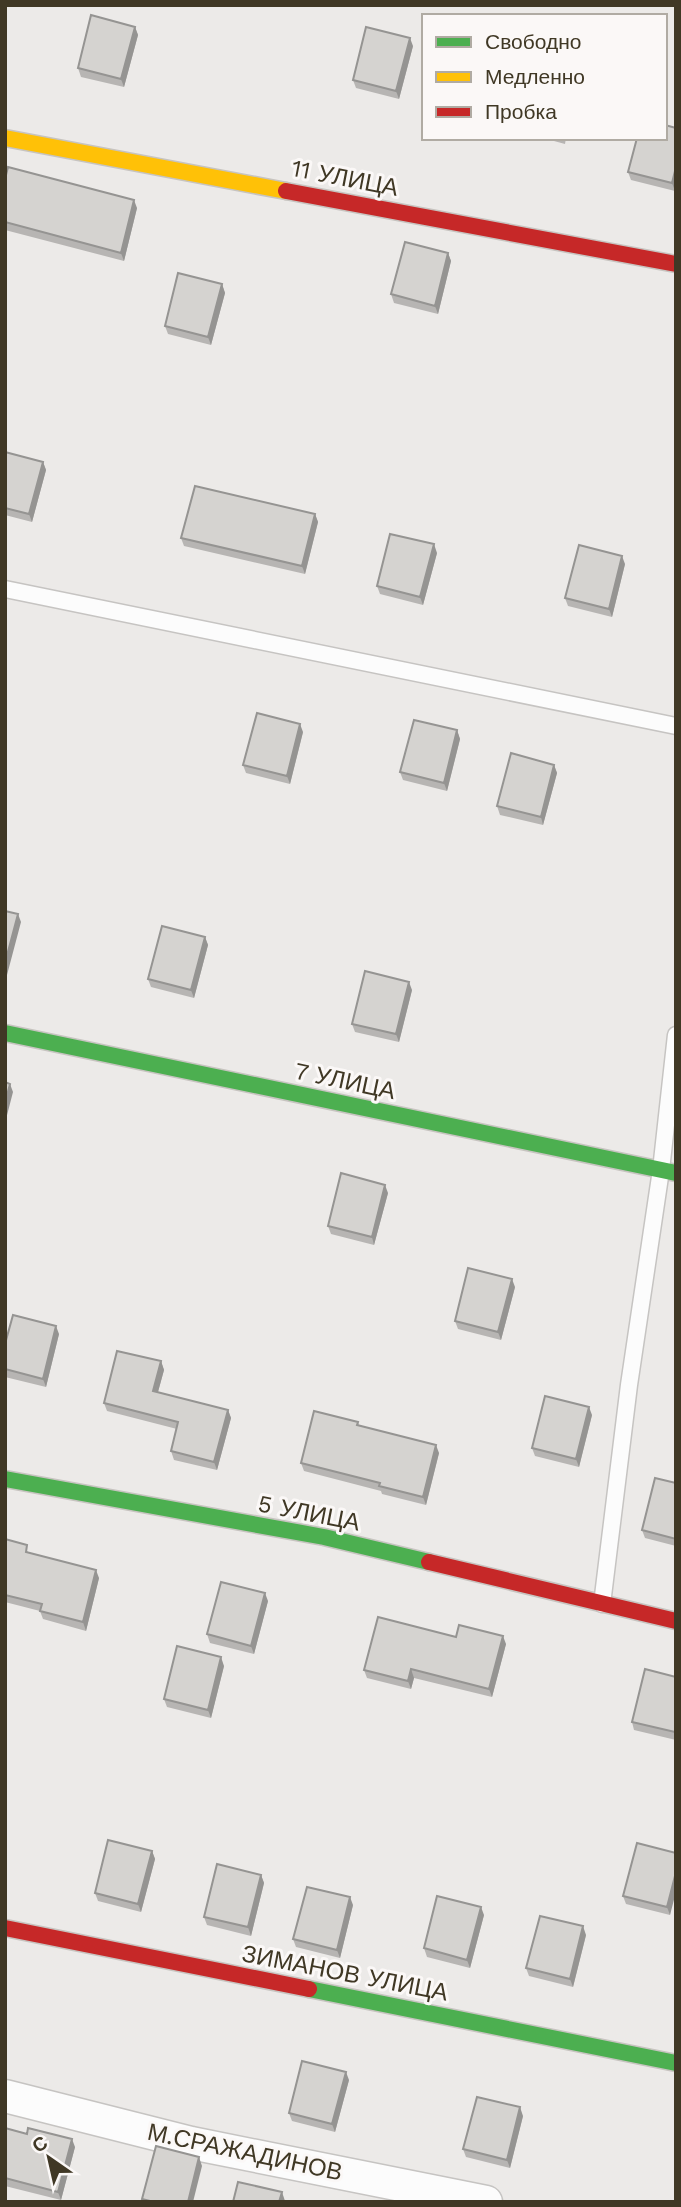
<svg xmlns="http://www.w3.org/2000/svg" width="681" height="2207" viewBox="0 0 681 2207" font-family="'Work Sans',sans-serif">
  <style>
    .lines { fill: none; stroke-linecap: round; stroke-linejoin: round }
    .lane-casing { stroke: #c6c4c2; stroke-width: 19 }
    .street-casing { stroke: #c6c4c2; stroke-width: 35 }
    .fast-casing { stroke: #c7c4c0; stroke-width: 19 }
    .slow-casing { stroke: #c7c4c0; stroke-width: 19 }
    .jam-casing { stroke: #c7c4c0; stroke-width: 19 }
    .lane { stroke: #fcfcfc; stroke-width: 16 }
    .street { stroke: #fcfcfc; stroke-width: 32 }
    .fast { stroke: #4caf50; stroke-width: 16 }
    .slow { stroke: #ffc107; stroke-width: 16 }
    .jam { stroke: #c62828; stroke-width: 16 }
    .wall { fill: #b7b5b3 }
    .shaded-wall { fill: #959492 }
    .building { fill: #d5d3d0; stroke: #959492; stroke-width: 2 }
    .labels { text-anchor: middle; stroke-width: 6; stroke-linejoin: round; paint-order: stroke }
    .street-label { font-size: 24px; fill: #403825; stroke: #fbf8f7 }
  </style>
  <rect width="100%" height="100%" fill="#eceae8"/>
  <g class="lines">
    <g class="lane-casing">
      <path id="lane" d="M5,589l671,137
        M602,1604l27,-219 32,-215 15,-135"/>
    </g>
    <g class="street-casing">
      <path id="street" d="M5,2096l186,47 295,59"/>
    </g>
    <g class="fast-casing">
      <path id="fast" d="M5,1033l671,140
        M5,1479l319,58 105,25
        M309,1989l367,74"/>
    </g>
    <g class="slow-casing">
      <path id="slow" d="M5,138l281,53"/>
    </g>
    <g class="jam-casing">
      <path id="jam" d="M286,191l390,73
        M429,1562l247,59
        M5,1928l304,61"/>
    </g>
    <use href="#lane" class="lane"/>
    <use href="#street" class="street"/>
    <use href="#fast" class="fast"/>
    <use href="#slow" class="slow"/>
    <use href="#jam" class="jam"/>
  </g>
  <path class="wall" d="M135,27l3,8 -14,52 -43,-10 -3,-9z
    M413,46l-14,53 -43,-11 -3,-8z
    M543,138h23l-1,6z
    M665,138l10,53 -44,-11 -3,-8z
    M5,179l132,29 -13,53 -119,-31z
    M448,253l3,8 -13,53 -44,-11 -3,-9z
    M222,284l3,9 -14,52 -43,-11 -3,-8z
    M5,452l38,10 3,8 -14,52 -27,-7z
    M315,514l3,8 -13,52 -121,-28 -3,-8z
    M437,553l-14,52 -43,-11 -3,-8z
    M625,564l-13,53 -44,-11 -3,-8z
    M457,730l3,9 -13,52 -44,-11 -3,-8z
    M303,732l-13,52 -44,-11 -3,-8z
    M554,765l3,8 -14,52 -43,-10 -3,-9z
    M205,937l3,8 -14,53 -43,-11 -3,-8z
    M412,990l-13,52 -44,-10 -3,-8z
    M388,1193l-14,52 -43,-11 -3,-8z
    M515,1287l-14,53 -43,-11 -3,-8z
    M59,1334l-13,53 -41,-10v-33z
    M161,1361l3,9 -6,22 70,18 3,8 -14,52 -43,-10 -3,-9 6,-22 -70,-18 -3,-8z
    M592,1415l-13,52 -44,-11 -3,-8z
    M358,1422l1,3 80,28 -13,52 -44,-11 -1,-3 -77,-20 -3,-8z
    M676,1483v63l-31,-8 -3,-8z
    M5,1539l25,14 69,25 -13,53 -43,-12 -3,-8 -35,-9z
    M268,1601l-14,53 -44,-11 -3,-9z
    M456,1637l50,7 -14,53 -78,-19 -3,11 -44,-11 -3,-8z
    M224,1666l-13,52 -44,-11 -3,-8z
    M676,1677v63l-42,-10 -2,-8z
    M152,1851l3,8 -14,53 -43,-11 -3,-8z
    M676,1853l-6,62 -44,-11 -3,-8z
    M261,1875l3,8 -13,53 -44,-11 -3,-8z
    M353,1905l-13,53 -44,-11 -3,-8z
    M484,1915l-14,53 -43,-11 -3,-9z
    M586,1935l-13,52 -44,-11 -3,-8z
    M349,2080l-14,52 -43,-11 -3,-8z
    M523,2116l-13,52 -44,-11 -3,-8z
    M5,2128l70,19 -14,53 -56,-14z"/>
  <path class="shaded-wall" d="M135,27l3,8 -14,52 -3,-8z
    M410,38l3,8 -14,53 -3,-8z
    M676,167v20l-1,4 -3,-8z
    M134,200l3,8 -13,53 -3,-8z
    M448,253l3,8 -13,53 -3,-8z
    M222,284l3,9 -14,52 -3,-8z
    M43,462l3,8 -14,52 -3,-8z
    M315,514l3,8 -13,52 -3,-8z
    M434,544l3,9 -14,52 -3,-8z
    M622,556l3,8 -13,53 -3,-8z
    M300,724l3,8 -13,52 -3,-8z
    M457,730l3,9 -13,52 -3,-8z
    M554,765l3,8 -14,52 -2,-8z
    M18,914l3,8 -14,53 -2,-6v-6z
    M205,937l3,8 -14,53 -3,-8z
    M409,982l3,8 -13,52 -3,-8z
    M10,1084l3,8 -8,31v-20z
    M385,1185l3,8 -14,52 -2,-8z
    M512,1279l3,8 -14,53 -3,-8z
    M56,1326l3,8 -13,53 -3,-8z
    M161,1361l3,9 -8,29 -3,-8z
    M589,1407l3,8 -13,52 -3,-8z
    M228,1410l3,8 -14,52 -3,-8z
    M436,1445l3,8 -13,52 -3,-8z
    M96,1570l3,8 -13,53 -3,-9z
    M265,1593l3,8 -14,53 -3,-8z
    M503,1636l3,8 -14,53 -3,-8z
    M221,1657l3,9 -13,52 -3,-8z
    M411,1669l3,9 -3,11 -3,-8z
    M152,1851l3,8 -14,53 -3,-8z
    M676,1872v20l-6,23 -3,-8z
    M261,1875l3,8 -13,53 -3,-9z
    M350,1897l3,8 -13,53 -3,-8z
    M481,1907l3,8 -14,53 -3,-8z
    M583,1926l3,9 -13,52 -3,-8z
    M346,2072l3,8 -14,52 -3,-8z
    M520,2107l3,9 -13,52 -3,-8z
    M72,2139l3,8 -14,53 -3,-8z
    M199,2157l3,9 -9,36h-5z
    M282,2192l3,9 -1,1h-5z"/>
  <path class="building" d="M91,15l44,12 -14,52 -43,-11z
    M366,27l44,11 -14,53 -43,-11z
    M665,125l11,3v39l-4,16 -44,-11 9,-34h28z
    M8,167l126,33 -13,53 -116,-31v-43z
    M405,242l43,11 -13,53 -44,-12z
    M178,273l44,11 -14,53 -43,-11z
    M5,452l38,10 -14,52 -24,-6z
    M195,486l120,28 -13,52 -121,-28z
    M390,534l44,10 -14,53 -43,-11z
    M579,545l43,11 -13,53 -44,-11z
    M257,713l43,11 -13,52 -44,-11z
    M414,720l43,10 -13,53 -44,-11z
    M511,753l43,12 -13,52 -44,-11z
    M5,911l13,3 -13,49z
    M162,926l43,11 -14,53 -43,-11z
    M365,971l44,11 -13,52 -44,-10z
    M5,1082l5,2 -5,19z
    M341,1173l44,12 -13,52 -44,-11z
    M468,1268l44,11 -14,53 -43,-11z
    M13,1315l43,11 -13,53 -38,-10v-25z
    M117,1351l44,10 -8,30 75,19 -14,52 -43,-11 7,-29 -74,-19z
    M545,1396l44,11 -13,52 -44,-11z
    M314,1411l44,11 -1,3 79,20 -13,52 -44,-11 1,-3 -79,-20z
    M655,1478l21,5v56l-34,-9z
    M5,1539l22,6 -1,7 70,18 -13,52 -43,-11 2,-7 -37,-9z
    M221,1582l44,11 -14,53 -44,-12z
    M378,1617l78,20 3,-12 44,11 -14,53 -78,-20 -3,12 -44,-11z
    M177,1646l44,11 -13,53 -44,-11z
    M645,1669l31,8 -1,55 -43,-10z
    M108,1840l44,11 -14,53 -43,-11z
    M637,1843l39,10v19l-9,35 -44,-11z
    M217,1864l44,11 -13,52 -44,-10z
    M307,1887l43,10 -13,53 -44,-11z
    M437,1896l44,11 -14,53 -43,-12z
    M540,1916l43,10 -13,53 -44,-11z
    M302,2061l44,11 -14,52 -43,-11z
    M477,2097l43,10 -13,53 -44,-11z
    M5,2128l22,6 1,-6 44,11 -14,53 -53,-14z
    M156,2146l43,11 -11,45h-34l-12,-3z
    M238,2182l44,10 -3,10h-46z"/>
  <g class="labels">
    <g class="street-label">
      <text transform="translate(345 178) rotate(11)" y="8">11 УЛИЦА</text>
      <text transform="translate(345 1081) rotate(12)" y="8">7 УЛИЦА</text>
      <text transform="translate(309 1513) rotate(11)" y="8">5 УЛИЦА</text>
      <text transform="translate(345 1973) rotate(11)" y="8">ЗИМАНОВ УЛИЦА</text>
      <text transform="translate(245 2152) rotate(12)" y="8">М.СРАЖАДИНОВ</text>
    </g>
  </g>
  <rect width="681" height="2207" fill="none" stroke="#403825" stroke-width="14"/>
  <rect x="422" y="14" width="245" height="126" fill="#fbf8f7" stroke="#b0aba3" stroke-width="2"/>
  <rect x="436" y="37" width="35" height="10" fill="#4caf50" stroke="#b0aba3" stroke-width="2"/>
  <text x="485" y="49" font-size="21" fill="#403825">Свободно</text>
  <rect x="436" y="72" width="35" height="10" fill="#ffc107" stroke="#b0aba3" stroke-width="2"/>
  <text x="485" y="84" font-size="21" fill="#403825">Медленно</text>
  <rect x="436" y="107" width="35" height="10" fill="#c62828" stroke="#b0aba3" stroke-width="2"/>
  <text x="485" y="119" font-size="21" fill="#403825">Пробка</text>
  <g transform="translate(49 2158) rotate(326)" stroke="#fbf8f7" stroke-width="5" paint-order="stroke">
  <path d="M0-5L12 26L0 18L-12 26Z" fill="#403825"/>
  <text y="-10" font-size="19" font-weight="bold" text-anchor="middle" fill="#403825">С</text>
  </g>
</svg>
